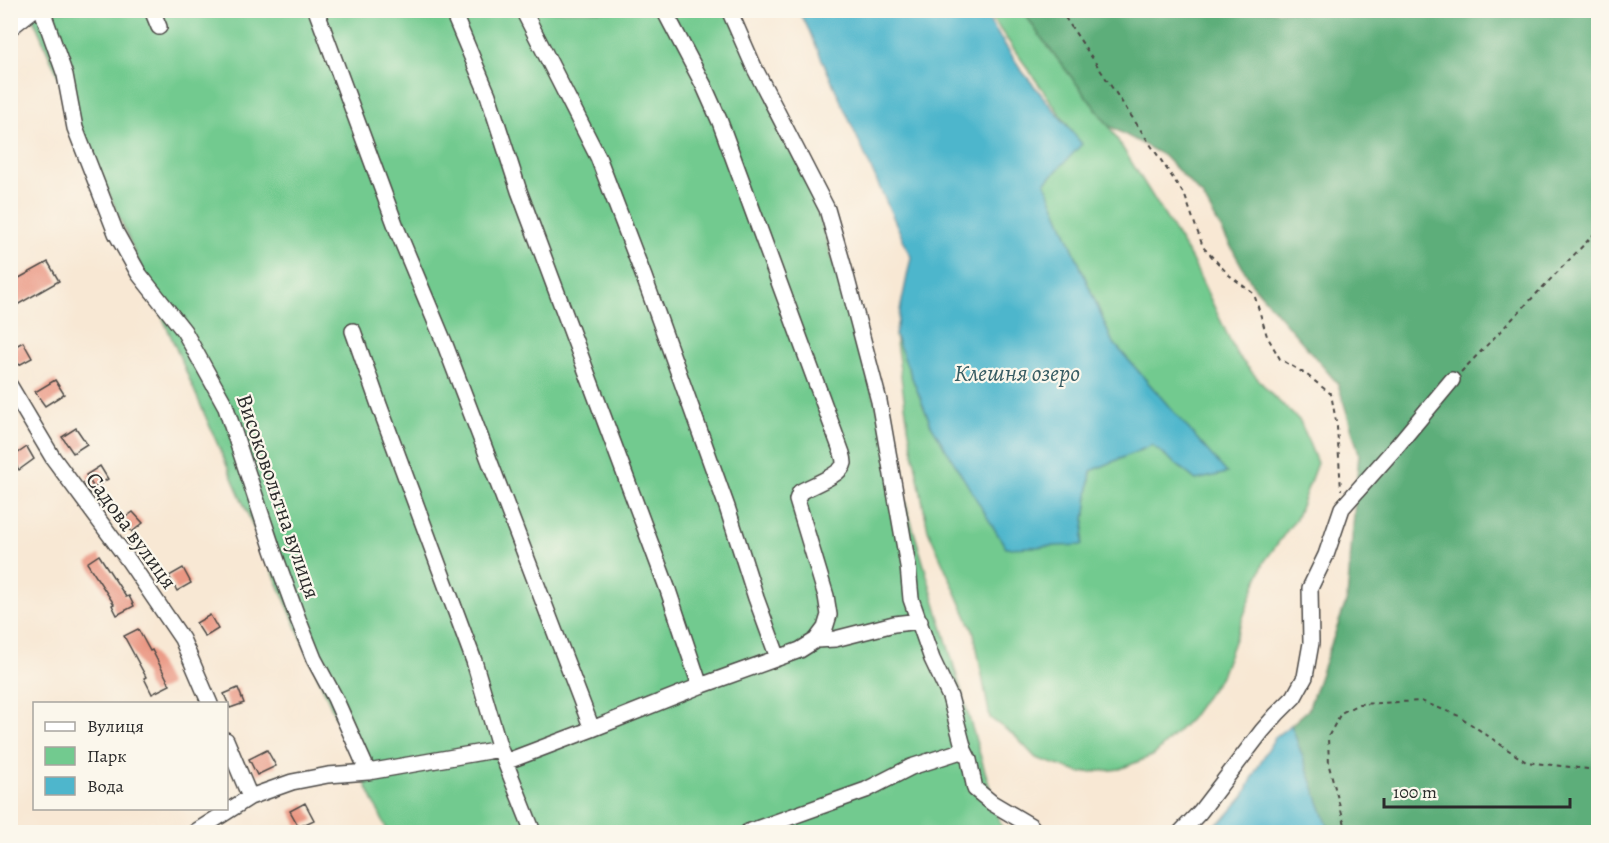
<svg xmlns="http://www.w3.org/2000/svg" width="1609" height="843" viewBox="0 0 1609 843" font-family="Alegreya,serif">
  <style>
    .green { fill: #72ca8f; stroke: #4e7a5d; stroke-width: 1.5 }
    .forest { fill: #5dae7a; stroke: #446c52; stroke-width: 1.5 }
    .water { fill: #4eb6cc; stroke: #3c707c; stroke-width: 1.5 }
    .building { fill: #ea9783 }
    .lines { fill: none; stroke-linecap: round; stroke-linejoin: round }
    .minor-casing { stroke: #4a4744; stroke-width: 18 }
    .path { stroke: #4a4744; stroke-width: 2; stroke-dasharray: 4.5 4.5; stroke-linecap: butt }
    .minor { stroke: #fff; stroke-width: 15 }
    .labels { text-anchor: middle; stroke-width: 4.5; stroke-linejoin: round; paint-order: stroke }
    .street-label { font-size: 22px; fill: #2b2b2b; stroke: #fbf7ec }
    .water-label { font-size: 24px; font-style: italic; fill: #375c63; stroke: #fbf7ec }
  </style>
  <rect width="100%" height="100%" fill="#fbf7ec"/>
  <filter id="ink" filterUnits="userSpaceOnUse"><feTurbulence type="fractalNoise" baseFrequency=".0167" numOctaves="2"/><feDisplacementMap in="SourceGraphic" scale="12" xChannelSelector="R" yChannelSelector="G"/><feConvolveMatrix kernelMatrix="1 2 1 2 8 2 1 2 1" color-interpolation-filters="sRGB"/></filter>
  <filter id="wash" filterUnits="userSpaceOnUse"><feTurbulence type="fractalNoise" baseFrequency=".008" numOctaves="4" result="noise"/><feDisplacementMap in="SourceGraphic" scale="24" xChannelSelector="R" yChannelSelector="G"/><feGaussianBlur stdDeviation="1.35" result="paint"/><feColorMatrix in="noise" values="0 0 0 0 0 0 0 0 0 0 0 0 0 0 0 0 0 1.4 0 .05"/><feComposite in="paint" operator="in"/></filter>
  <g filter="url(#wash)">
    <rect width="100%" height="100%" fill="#f8e8d4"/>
    <path class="green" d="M30,11h696l67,119 72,236 138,466h-615l-32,-68z
      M987,11h36l17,25 69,90 82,132 46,97 35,40 28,26 17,42 -20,54 -33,45 -43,114 -31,43 -36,36 -34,14 -39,4 -45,-15 -21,-22 -25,-18 -16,-85 -46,-103 -20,-104 -13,-91 36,90 151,119 9,-73 61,-26 44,35 30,-7 -114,-132 -67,-158 36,-39z"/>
    <path class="forest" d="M1023,11h575v821h-268l-39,-107 17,-15 39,-111 12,-146 -21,-69 -86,-100 -50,-89 -39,-40 -54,-29 -69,-90z"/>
    <path class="water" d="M798,11h185l39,60 60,73 -37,39 67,158 115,132 -31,7 -44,-35 -61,26 -9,74 -76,3 -75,-123 -36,-90 16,-78 -105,-233z
      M1291,725l39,107h-127l20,-12 21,-24 11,-24 20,-35z"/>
    <g id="blocks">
      <path class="building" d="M48,262l11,19 -42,24 -7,-12v-10z
        M23,342l9,16 -13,7 -9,-16z
        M55,380l9,14 -19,12 -10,-14z
        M76,428l11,16 -14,9 -11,-16z
        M27,447l7,12 -15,11 -8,-12z
        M100,466l8,13 -14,9 -8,-13z
        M133,512l10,11 -11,9 -10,-12z
        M99,555l27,42 3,-1 5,10 -17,9 -5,-10 2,-1 -27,-41z
        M183,568l8,15 -14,8 -8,-15z
        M210,615l8,14 -13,8 -9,-14z
        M138,629l12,22 2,-1 18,35 -18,9 -8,-16 2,-1 -22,-41z
        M238,688l6,15 -14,5 -6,-14z
        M267,750l9,16 -19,9 -8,-16z
        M305,803l9,17 -15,7 -9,-16z"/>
    </g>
  </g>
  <g filter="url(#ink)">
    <use href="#blocks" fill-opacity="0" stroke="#4a4744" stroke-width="1.5"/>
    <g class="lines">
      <g class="minor-casing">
        <path id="minor" d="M42,10l23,65 10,53 41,105 23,41 45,57 41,74 48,145 25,69 16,40 21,39 33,74
          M152,10l7,17
          M316,10l82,222 46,110 148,387
          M452,10l36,85 31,96 149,399 32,96
          M523,10l75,147 46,120 83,230 29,91 22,60
          M729,10l25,57 73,142 17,59 35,133 29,165 3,33 21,60 18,38 14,53 5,10 6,29 17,14 39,23 4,6
          M10,28l23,-18
          M353,331l26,74 95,256 26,88 33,83
          M10,386l43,72 76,103 53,78 28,65
          M816,640l19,-1 59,-15 26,-3
          M226,740l24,57
          M505,762l87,-33 108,-43 100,-36 16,-10 9,-12 4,-13 -3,-19 -29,-96 3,-8c10,-6 42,-17 44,-29 0,-3 -1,-7 -2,-10l-122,-331 -16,-36 -40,-76
          M195,832l55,-35 42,-15 36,-7 40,-3 132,-23
          M748,832l118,-42 45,-23 53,-17
          M1181,832l19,-20 62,-81 15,-17 17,-17 11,-20 6,-34 -1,-55 16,-33 16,-47 55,-62 55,-66"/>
      </g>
      <path class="path" d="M1060,10l125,186 18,51 26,28 25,19 13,42 13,23 27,16 24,19 6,33 4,63
        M1461,372l137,-142
        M1347,832l-18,-66 -1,-29 13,-24 18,-9 62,-3 38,15 67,46 72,8"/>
      <use href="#minor" class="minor"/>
    </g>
  </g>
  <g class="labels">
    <g class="street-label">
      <text transform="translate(279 496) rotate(71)" y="8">Високовольтна вулиця</text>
      <text transform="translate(132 530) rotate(54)" y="8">Садова вулиця</text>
    </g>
    <g class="water-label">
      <text x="1017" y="381">Клешня озеро</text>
    </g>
  </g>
  <rect width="1609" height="843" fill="none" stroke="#fbf7ec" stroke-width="36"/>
  <rect x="33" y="702" width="195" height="108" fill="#fbf7ec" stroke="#a8a59f" stroke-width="1.5"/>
  <rect x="45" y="722" width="30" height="9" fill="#ffffff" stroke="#a8a59f" stroke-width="1.5"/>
  <text x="87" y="732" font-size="18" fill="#2b2b2b">Вулиця</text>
  <rect x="45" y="747" width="30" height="18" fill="#72ca8f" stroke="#a8a59f" stroke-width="1.5"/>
  <text x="87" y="762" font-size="18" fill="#2b2b2b">Парк</text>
  <rect x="45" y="777" width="30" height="18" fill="#4eb6cc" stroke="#a8a59f" stroke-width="1.5"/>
  <text x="87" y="792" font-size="18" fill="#2b2b2b">Вода</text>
  <path d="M1384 798v9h186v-9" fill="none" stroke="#2b2b2b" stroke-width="3"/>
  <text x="1393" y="798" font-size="18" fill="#2b2b2b" stroke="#fbf7ec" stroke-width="4.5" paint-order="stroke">100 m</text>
</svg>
